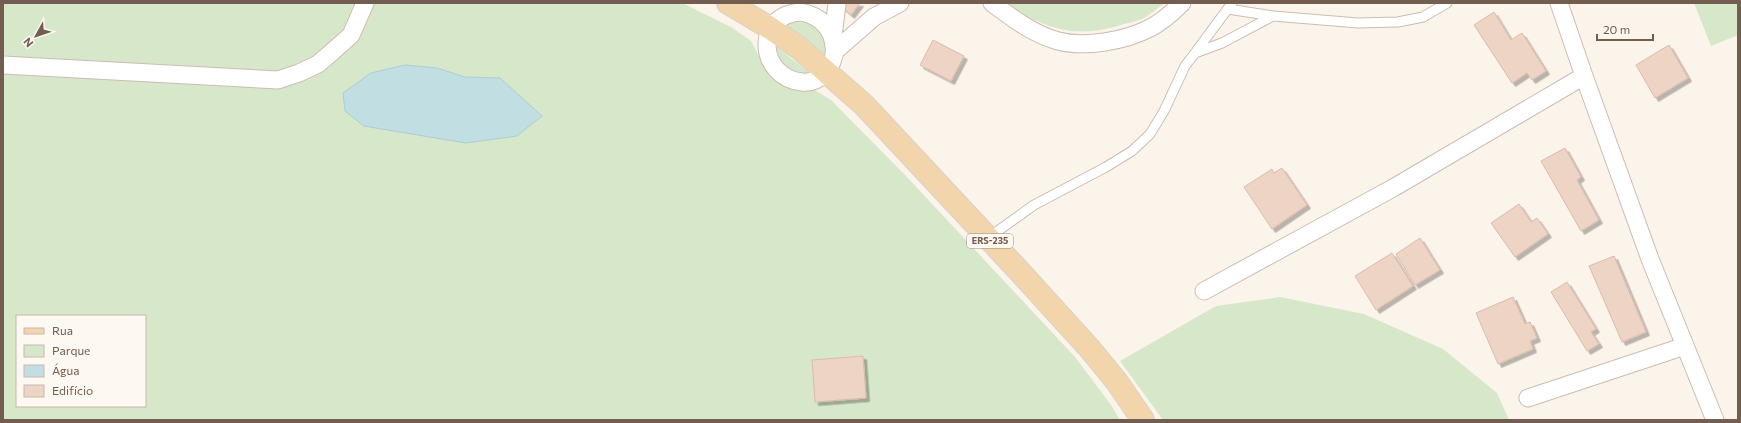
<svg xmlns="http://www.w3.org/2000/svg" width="1741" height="423" viewBox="0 0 1741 423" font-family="Commissioner,sans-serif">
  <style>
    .green { fill: #d7e7ca; fill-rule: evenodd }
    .water { fill: #c1dfe3; stroke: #a8ced3 }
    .building { fill: #edd4c5; stroke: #debaa8; filter: url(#shadow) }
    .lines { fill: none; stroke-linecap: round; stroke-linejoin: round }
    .lane-casing { stroke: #ccbcb2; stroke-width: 11 }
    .street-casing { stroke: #ccbcb2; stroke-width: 19 }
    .primary-casing { stroke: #d8d1ce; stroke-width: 24 }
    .lane { stroke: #fff; stroke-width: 9 }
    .street { stroke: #fff; stroke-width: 17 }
    .primary { stroke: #f2d5ab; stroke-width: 22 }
    .labels { text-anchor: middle; stroke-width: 3; stroke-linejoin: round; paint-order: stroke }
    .shield { fill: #fdf8f1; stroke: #9c8b80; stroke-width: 1 }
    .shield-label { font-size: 9px; font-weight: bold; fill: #735c50 }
  </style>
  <defs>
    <filter id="shadow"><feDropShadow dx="3.5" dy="3.5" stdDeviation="0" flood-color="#0004"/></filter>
  </defs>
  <rect width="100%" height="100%" fill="#fbf4eb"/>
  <path class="green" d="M3,3h355l-13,30 -30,26 -37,13 -275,-15z
    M369,3h313l49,24 20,14 16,30 9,9 37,9 18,11 75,76 169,181 36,48 9,15h-1117v-348l298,5zM405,65l32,3 28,9 35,1 42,38 -171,-43zM17,316h128v90h-128z
    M1004,3h161c-8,5 -15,12 -23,16 -6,2 -12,4 -18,5 -49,16 -78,5 -120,-21z
    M1694,3h44v32l-27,11z
    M796,22c11,0 25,4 29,17 2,5 1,12 1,17l-40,-31z
    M774,45l37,29 -8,2 -22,-9z
    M1280,297l84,17 79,35 54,44 12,27h-346l-43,-59 96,-55z"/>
  <path class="water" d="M405,65l32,3 28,9 35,1 42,38 -25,20 -51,7 -102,-17 -19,-15 -2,-18 28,-20z"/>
  <path class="building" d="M837,3h23l-9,12z
    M1494,12l17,28 11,-7 24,38 -14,9 -5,-7 -15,10 -38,-58z
    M933,40l31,16 -13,25 -31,-16z
    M1669,45l19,33 -33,20 -19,-33z
    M1565,148l16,29 -4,3 22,40 -18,11 -40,-70z
    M1282,168l25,37 -35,24 -28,-42 28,-18 2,4z
    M1519,204l12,18 6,-4 11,16 -33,23 -24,-34z
    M1420,238l20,32 -25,15 -19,-31z
    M1392,253l21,33 -37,24 -21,-34z
    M1614,256l32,76 -24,10 -33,-76z
    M1567,282l29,47 -5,3 8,12 -12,7 -36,-59z
    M1513,297l12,27 5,-2 7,16 -7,3 3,8 -35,15 -22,-51z
    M863,356l3,42 -51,4 -3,-42z"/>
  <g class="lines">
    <g class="lane-casing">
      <path id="lane" d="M1228,9l45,7
        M1195,53l37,-50
        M988,238l46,-33 72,-38 26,-16 18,-17 14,-23 21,-45 10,-13 27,-10 51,-27 85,7 40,-1 25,-5 24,-14"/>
    </g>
    <g class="street-casing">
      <path id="street" d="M992,3c20,15 41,31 66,38 27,7 67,0 92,-13 12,-6 23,-16 32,-25
        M1559,3l25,73 66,183 65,161
        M801,12c19,4 31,15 33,34 2,11 -3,20 -10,28 -6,6 -13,9 -22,8 -43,-4 -50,-67 -1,-70z
        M833,36l4,-32
        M835,51l39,-34 26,-14
        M3,65l275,15 21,-7 19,-9 14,-12 19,-17 14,-32
        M1204,291l189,-103 191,-112
        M1528,398l157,-52"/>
    </g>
    <g class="primary-casing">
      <path id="primary" d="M728,3l42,25 29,20 65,57 156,167 70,77 27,33 26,38"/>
    </g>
    <use href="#lane" class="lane"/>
    <use href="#street" class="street"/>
    <use href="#primary" class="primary"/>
  </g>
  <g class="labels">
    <rect class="shield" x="967" y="234" width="46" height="14" rx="3"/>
    <g class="shield-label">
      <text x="990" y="244">ERS-235</text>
    </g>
  </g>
  <rect width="1741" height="423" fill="none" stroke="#735c50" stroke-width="8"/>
  <rect x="16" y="315" width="130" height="92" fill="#fdf8f1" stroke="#c6bab1"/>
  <rect x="24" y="328" width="20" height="6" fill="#f2d5ab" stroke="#c6bab1"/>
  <text x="52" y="335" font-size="12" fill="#735c50">Rua</text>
  <rect x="24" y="345" width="20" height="12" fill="#d7e7ca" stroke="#c6bab1"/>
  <text x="52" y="355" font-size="12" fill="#735c50">Parque</text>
  <rect x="24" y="365" width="20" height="12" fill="#c1dfe3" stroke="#c6bab1"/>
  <text x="52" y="375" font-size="12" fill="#735c50">Água</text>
  <rect x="24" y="385" width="20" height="12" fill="#edd4c5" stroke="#c6bab1"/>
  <text x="52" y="395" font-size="12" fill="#735c50">Edifício</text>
  <g transform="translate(36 36) rotate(230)" stroke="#fdf8f1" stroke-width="3" paint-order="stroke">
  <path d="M0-3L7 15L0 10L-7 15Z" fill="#735c50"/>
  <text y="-6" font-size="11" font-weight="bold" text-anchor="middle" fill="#735c50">N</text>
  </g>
  <path d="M1597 34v6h56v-6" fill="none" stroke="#735c50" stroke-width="2"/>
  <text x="1603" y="34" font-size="12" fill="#735c50" stroke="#fdf8f1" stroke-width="3" paint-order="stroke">20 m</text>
</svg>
